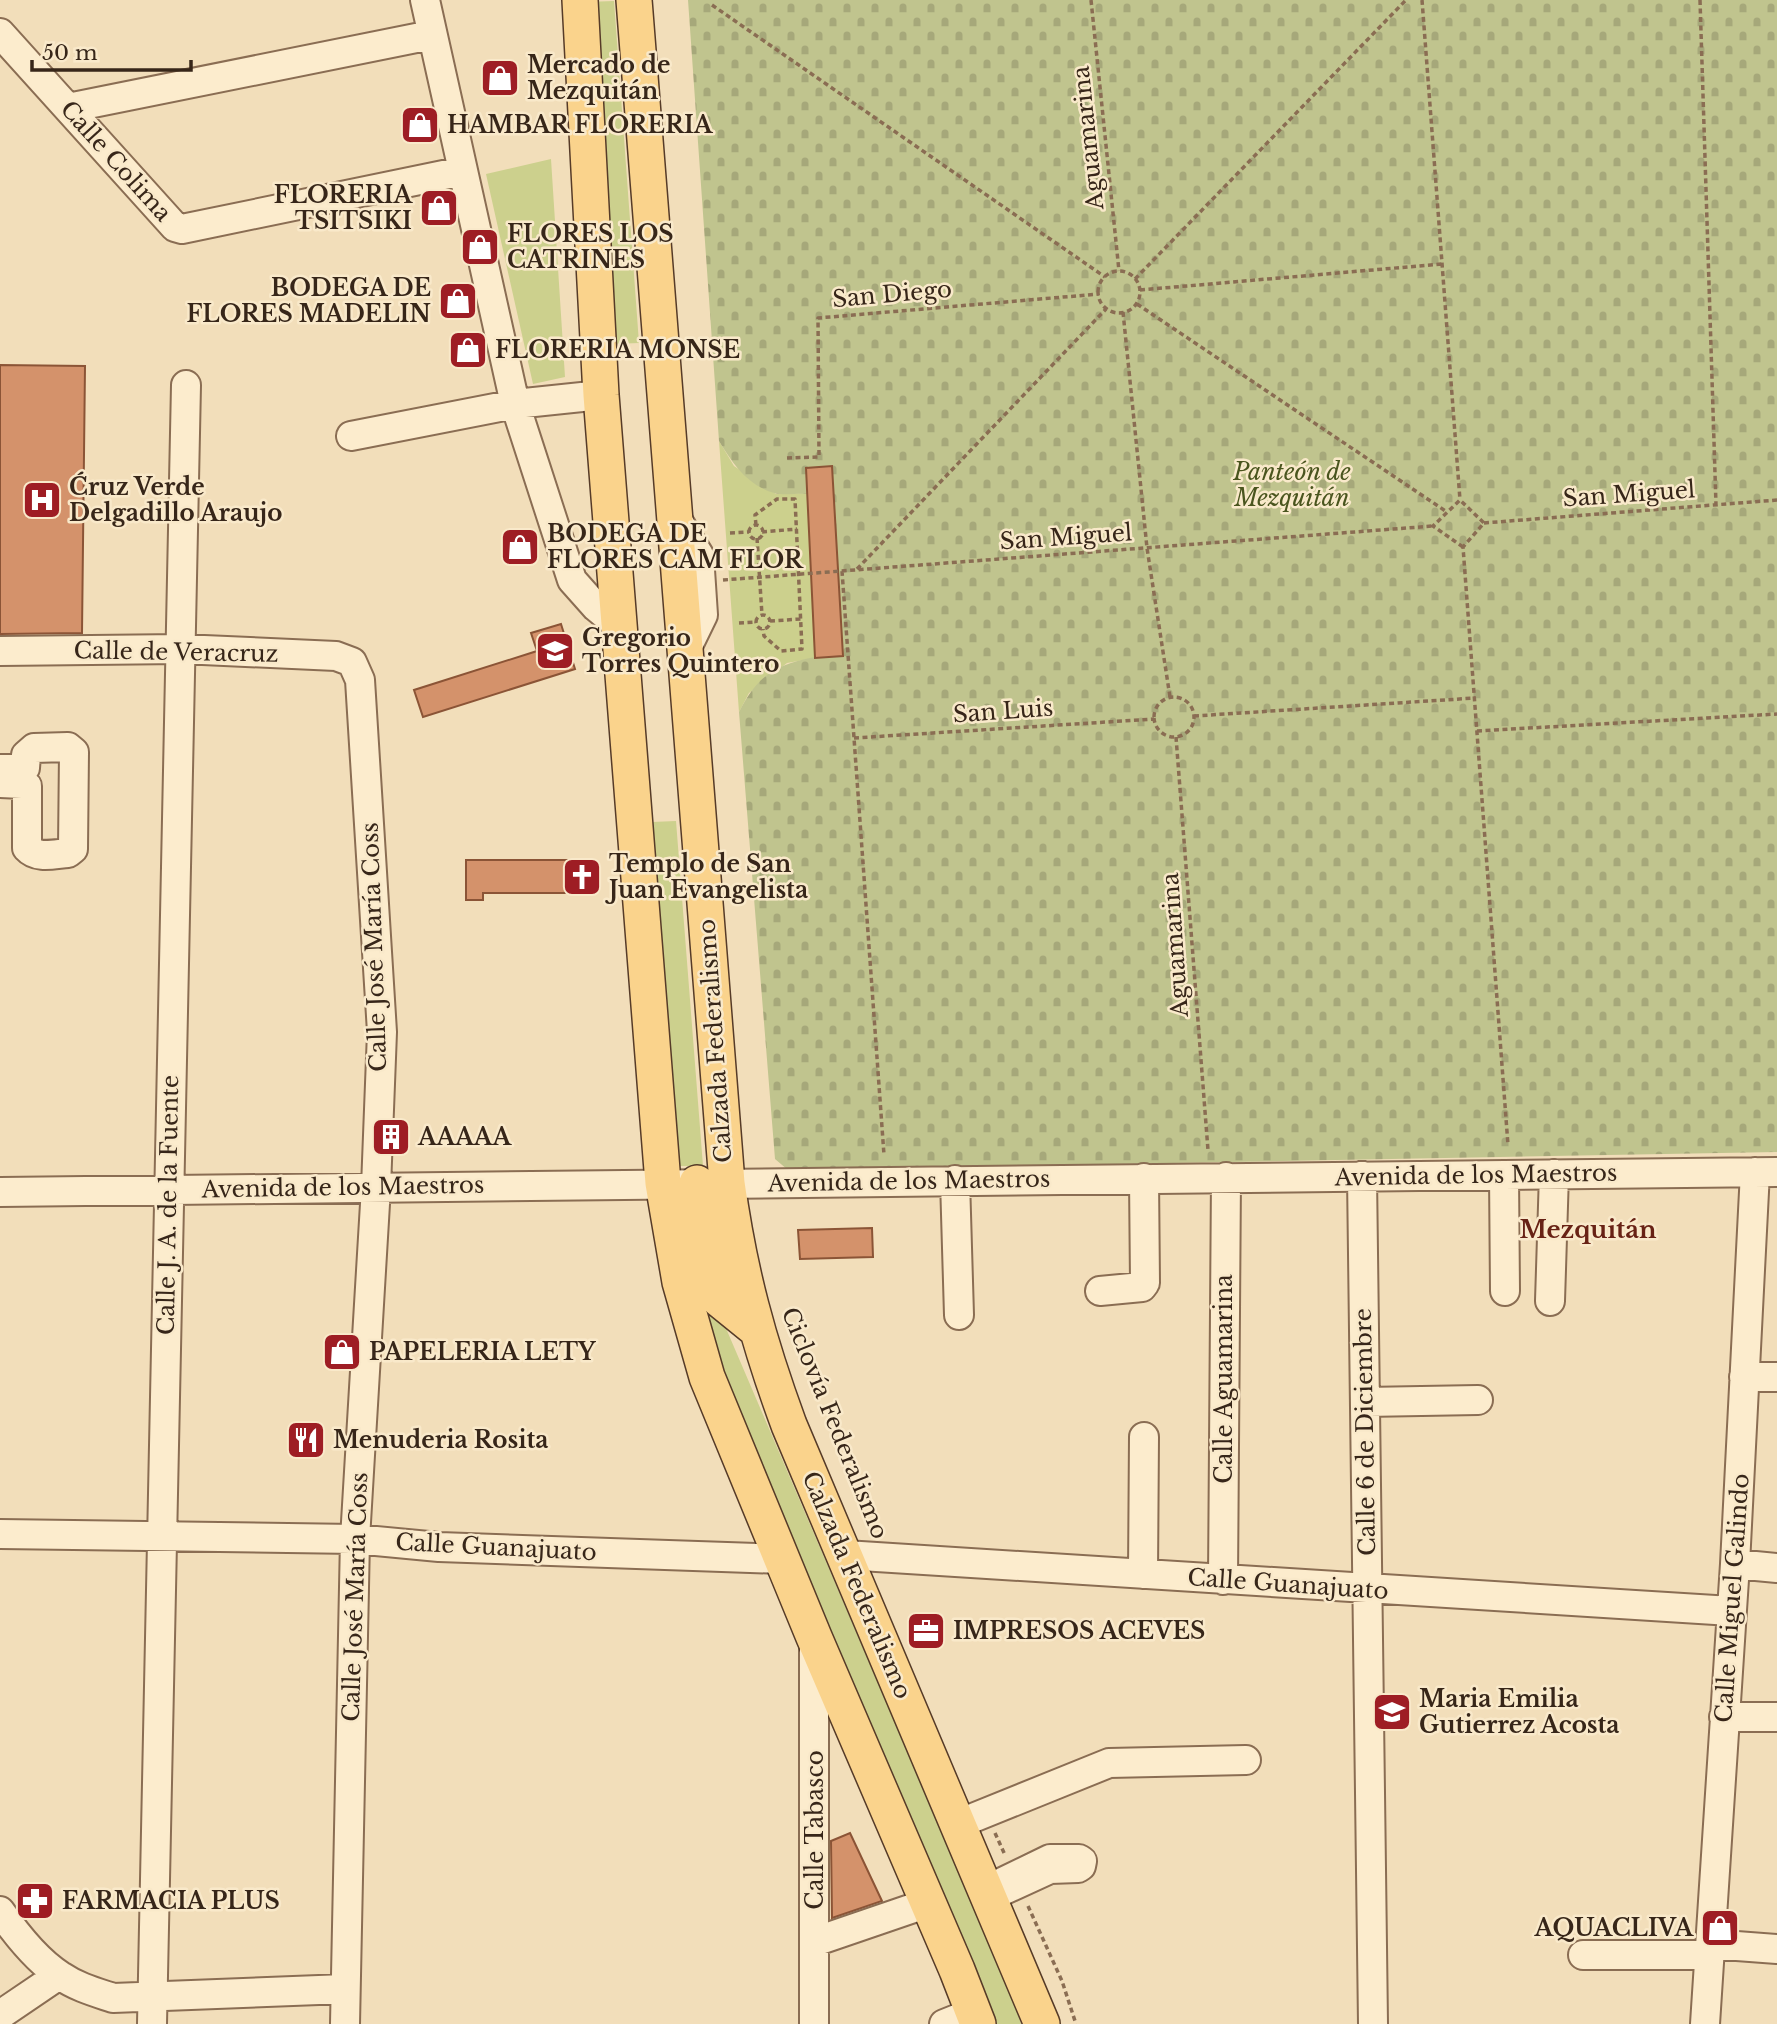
<svg xmlns="http://www.w3.org/2000/svg" width="1777" height="2024" viewBox="0 0 1777 2024" font-family="'Libre Baskerville',serif">
  <style>
    .green { fill: #ccd08d }
    .cemetery { fill: url(#cemetery-stones) }
    .building { fill: #d4926b; stroke: #8b5436; stroke-width: 2 }
    .lines { fill: none; stroke-linecap: round; stroke-linejoin: round }
    .minor-casing { stroke: #8a6d53; stroke-width: 32 }
    .major-casing { stroke: #563b28; stroke-width: 38 }
    .path { stroke: #8a6d53; stroke-width: 3.5; stroke-dasharray: 5 3.5; stroke-linecap: butt }
    .minor { stroke: #fceccd; stroke-width: 28 }
    .major { stroke: #fad38c; stroke-width: 35 }
    .labels { text-anchor: middle; stroke-width: 5; stroke-linejoin: round; paint-order: stroke }
    .poi-label { font-size: 23px; font-weight: bold; fill: #372619; stroke: #f9e9ca; text-anchor: start }
    .street-label { font-size: 23px; fill: #372619; stroke: #f9e9ca }
    .park-label { font-size: 23px; font-style: italic; fill: #4a551e; stroke: #f9e9ca }
    .neighbourhood-label { font-size: 24px; font-weight: bold; fill: #682215; stroke: #f9e9ca }
  </style>
  <defs>
    <pattern id="cemetery-stones" width="16" height="16" patternUnits="userSpaceOnUse" patternTransform="scale(1.75)"><rect width="16" height="16" fill="#c0c48e"/><path d="M2 7V4a2 2 0 0 1 4 0v3zM10 15v-3a2 2 0 0 1 4 0v3z" fill="#a6a87a"/></pattern>
  </defs>
  <rect width="100%" height="100%" fill="#f2deba"/>
  <path class="green" d="M614,1l25,342 -26,1 -27,-342z
    M551,159l14,218 -32,7 -47,-210z
    M719,441l15,25 42,28 31,-1 8,165 -28,5 -38,30 -10,19z
    M676,821l27,345h-23l-28,-344z
    M713,1298l300,700 8,26h-27l-271,-642 -23,-79z"/>
  <path class="cemetery" d="M688,0h1089v1152l-989,18 -13,-11 -36,-447c19,-37 36,-47 76,-55l-8,-163c-10,-1 -23,2 -33,-1 -27,-8 -41,-29 -55,-52z"/>
  <path class="building" d="M0,365l85,1 -3,267 -82,1z
    M832,466l11,190 -28,2 -9,-190z
    M561,624l14,45 -152,48 -9,-27 123,-39 -6,-18z
    M466,860h123v33h-106v7h-17z
    M872,1228l1,29 -73,2 -2,-29z
    M850,1833l32,68 -50,17 -1,-77z"/>
  <g class="lines">
    <g class="minor-casing">
      <path id="minor" d="M425,0l90,404 57,176 24,27 23,19
        M0,33l175,194 7,2 281,-58
        M68,108l363,-73
        M351,436l164,-32 86,-9
        M675,516l24,39 4,60 -18,37
        M0,651l181,-2 155,7 16,6 8,18 22,352 -6,155 -21,352 -10,485
        M0,769l25,-1 1,-13 8,-7 34,-1 6,5 -1,97 -5,4c-14,1 -31,6 -41,-5v-62l-5,-2 -22,-1
        M1504,1175l1,116
        M1362,1176l11,848
        M955,1180l4,135
        M0,1192l1777,-20
        M1100,1291l42,-4 3,-4 -1,-105
        M1550,1301l4,-127
        M1744,1377h33
        M1365,1402l113,-2
        M0,1534l355,5 84,8 343,12
        M845,1555l886,56
        M1735,1564l42,4
        M1143,1574l1,-137
        M1223,1580l3,-403
        M1724,1717h53
        M958,1824l151,-61 137,-3
        M986,1890l64,-31h29l3,2 -1,5 -3,2 -28,1 -61,28
        M0,1911c16,23 37,50 61,65 16,11 34,16 52,22l232,-9
        M814,1942l114,-39
        M1710,1944l67,5
        M1583,1955h126
        M0,2015l59,-40
        M152,2024l34,-1639
        M814,2024v-377
        M944,2024l30,-12
        M1705,2024l30,-460 20,-392"/>
    </g>
    <g class="major-casing">
      <path id="major" d="M580,0l21,395 62,788 17,99 27,95 107,260 143,333 21,54
        M634,0l93,1183c12,88 31,158 62,242l253,599
        M697,1183l9,61 14,56 37,30"/>
    </g>
    <path class="path" d="M1091,0l28,271
      M1422,0l38,500
      M1700,0l16,505
      M712,5l393,272
      M1098 292a21 21 0 1 1 42 0a21 21 0 1 1-42 0Z
      M1135,279l271,-279
      M1140,290l302,-26
      M1137,304l310,208
      M1123,312l24,236 23,149
      M787,458l32,-1 -1,-139 281,-24
      M1484,523l293,-23
      M756,525l-1,-10 22,-16h18l7,150 -21,2 -17,-15 -1,-7
      M749 532a7 7 0 1 1 14 0a7 7 0 1 1-14 0Z
      M762,532l35,-3
      M730,533l19,-1
      M757,538l5,77
      M1463,547l-30,-21 27,-26 24,23 -21,24 45,598
      M857,569l249,-260
      M842,571l42,584
      M723,580l710,-54
      M756 622a7 7 0 1 1 14 0a7 7 0 1 1-14 0Z
      M770,621l31,-2
      M739,623l17,-1
      M1154 717a20 20 0 1 1 40 0a20 20 0 1 1-40 0Z
      M1194,716l281,-18
      M1477,731l300,-17
      M1176,737l32,413
      M854,738l300,-19
      M995,1833l10,22
      M1028,1906l34,75 14,43"/>
    <use href="#minor" class="minor"/>
    <use href="#major" class="major"/>
  </g>
  <defs>
    <g id="shop-square" transform="scale(2.0125)"><rect x="-9" y="-9" width="18" height="18" rx="4" fill="#9e1d24" stroke="#f9e9ca"/><path d="M-5-2.5h2.3a2.7 3.5 0 0 1 5.4 0H5L5.5 6h-11ZM-1.5-2.5h3a1.5 2.3 0 0 0-3 0Z" fill="#fff"/></g>
    <g id="hospital-square" transform="scale(2.0125)"><rect x="-9" y="-9" width="18" height="18" rx="4" fill="#9e1d24" stroke="#f9e9ca"/><path d="M-5-5h3v3.5h4V-5h3V5h-3V1.5h-4V5h-3Z" fill="#fff"/></g>
    <g id="school-square" transform="scale(2.0125)"><rect x="-9" y="-9" width="18" height="18" rx="4" fill="#9e1d24" stroke="#f9e9ca"/><path d="M0-5L7-2L0 1L-7-2ZM-4 1L0 2.5L4 1V4Q0 6-4 4Z" fill="#fff"/></g>
    <g id="church-square" transform="scale(2.0125)"><rect x="-9" y="-9" width="18" height="18" rx="4" fill="#9e1d24" stroke="#f9e9ca"/><path d="M-1.2-6h2.4v3.5h3.3v2.4h-3.3V6h-2.4V-.1h-3.3v-2.4h3.3Z" fill="#fff"/></g>
    <g id="building-square" transform="scale(2.0125)"><rect x="-9" y="-9" width="18" height="18" rx="4" fill="#9e1d24" stroke="#f9e9ca"/><path d="M-4-6H4V6H1V3H-1V6H-4ZM-2.5-4.3h1.7v1.8h-1.7ZM.8-4.3h1.7v1.8H.8ZM-2.5-1h1.7V.8h-1.7ZM.8-1h1.7V.8H.8Z" fill="#fff"/></g>
    <g id="restaurant-square" transform="scale(2.0125)"><rect x="-9" y="-9" width="18" height="18" rx="4" fill="#9e1d24" stroke="#f9e9ca"/><path d="M-5-6h1v4h1v-4h1v4h1v-4h1v5L-1.5 .5V6h-2V.5L-5-1ZM5-6V6H3V1.5H1.5Q1.5-4 5-6Z" fill="#fff"/></g>
    <g id="office-square" transform="scale(2.0125)"><rect x="-9" y="-9" width="18" height="18" rx="4" fill="#9e1d24" stroke="#f9e9ca"/><path d="M-6-3h4V-5.5h4V-3h4V5H-6ZM-1-4.5V-3h2v-1.5ZM-6 0V1H6V0Z" fill="#fff"/></g>
    <g id="pharmacy-square" transform="scale(2.0125)"><rect x="-9" y="-9" width="18" height="18" rx="4" fill="#9e1d24" stroke="#f9e9ca"/><path d="M-2-6h4v4h4v4h-4v4h-4v-4h-4v-4h4Z" fill="#fff"/></g>
  </defs>
  <g fill-rule="evenodd">
    <use href="#shop-square" x="500" y="78"/>
    <use href="#shop-square" x="420" y="125"/>
    <use href="#shop-square" x="439" y="208"/>
    <use href="#shop-square" x="480" y="247"/>
    <use href="#shop-square" x="458" y="301"/>
    <use href="#shop-square" x="468" y="350"/>
    <use href="#hospital-square" x="42" y="500"/>
    <use href="#shop-square" x="520" y="547"/>
    <use href="#school-square" x="555" y="651"/>
    <use href="#church-square" x="582" y="877"/>
    <use href="#building-square" x="391" y="1137"/>
    <use href="#shop-square" x="342" y="1352"/>
    <use href="#restaurant-square" x="306" y="1440"/>
    <use href="#office-square" x="926" y="1631"/>
    <use href="#school-square" x="1392" y="1712"/>
    <use href="#pharmacy-square" x="35" y="1901"/>
    <use href="#shop-square" x="1720" y="1928"/>
  </g>
  <g class="labels">
    <g class="poi-label">
      <text x="527" y="73">Mercado de<tspan x="527" dy="26">Mezquitán</tspan></text>
      <text x="447" y="133">HAMBAR FLORERIA</text>
      <text x="412" y="203" text-anchor="end">FLORERIA<tspan x="412" dy="26">TSITSIKI</tspan></text>
      <text x="507" y="242">FLORES LOS<tspan x="507" dy="26">CATRINES</tspan></text>
      <text x="431" y="296" text-anchor="end">BODEGA DE<tspan x="431" dy="26">FLORES MADELIN</tspan></text>
      <text x="495" y="358">FLORERIA MONSE</text>
      <text x="69" y="495">Ćruz Verde<tspan x="69" dy="26">Delgadillo Araujo</tspan></text>
      <text x="547" y="542">BODEGA DE<tspan x="547" dy="26">FLORES CAM FLOR</tspan></text>
      <text x="582" y="646">Gregorio<tspan x="582" dy="26">Torres Quintero</tspan></text>
      <text x="609" y="872">Templo de San<tspan x="609" dy="26">Juan Evangelista</tspan></text>
      <text x="418" y="1145">AAAAA</text>
      <text x="369" y="1360">PAPELERIA LETY</text>
      <text x="333" y="1448">Menuderia Rosita</text>
      <text x="953" y="1639">IMPRESOS ACEVES</text>
      <text x="1419" y="1707">Maria Emilia<tspan x="1419" dy="26">Gutierrez Acosta</tspan></text>
      <text x="62" y="1909">FARMACIA PLUS</text>
      <text x="1693" y="1936" text-anchor="end">AQUACLIVA</text>
    </g>
    <g class="street-label">
      <text transform="translate(1088 138) rotate(-96)" y="8">Aguamarina</text>
      <text transform="translate(116 161) rotate(48)" y="8">Calle Colima</text>
      <text transform="translate(892 294) rotate(-5)" y="8">San Diego</text>
      <text transform="translate(1629 494) rotate(-4)" y="8">San Miguel</text>
      <text transform="translate(1066 537) rotate(-4)" y="8">San Miguel</text>
      <text transform="translate(176 652) rotate(1)" y="8">Calle de Veracruz</text>
      <text transform="translate(1003 711) rotate(-4)" y="8">San Luis</text>
      <text transform="translate(1175 945) rotate(-94)" y="8">Aguamarina</text>
      <text transform="translate(374 947) rotate(-92)" y="8">Calle José María Coss</text>
      <text transform="translate(715 1041) rotate(-94)" y="8">Calzada Federalismo</text>
      <text transform="translate(1476 1175) rotate(-1)" y="8">Avenida de los Maestros</text>
      <text transform="translate(909 1181) rotate(-1)" y="8">Avenida de los Maestros</text>
      <text transform="translate(343 1187) rotate(-1)" y="8">Avenida de los Maestros</text>
      <text transform="translate(168 1205) rotate(-89)" y="8">Calle J. A. de la Fuente</text>
      <text transform="translate(1224 1379) rotate(-90)" y="8">Calle Aguamarina</text>
      <text transform="translate(835 1423) rotate(68)" y="8">Ciclovía Federalismo</text>
      <text transform="translate(1365 1432) rotate(-91)" y="8">Calle 6 de Diciembre</text>
      <text transform="translate(496 1547) rotate(3)" y="8">Calle Guanajuato</text>
      <text transform="translate(1288 1584) rotate(4)" y="8">Calle Guanajuato</text>
      <text transform="translate(857 1585) rotate(67)" y="8">Calzada Federalismo</text>
      <text transform="translate(355 1597) rotate(-88)" y="8">Calle José María Coss</text>
      <text transform="translate(1732 1598) rotate(-86)" y="8">Calle Miguel Galindo</text>
      <text transform="translate(815 1830) rotate(-90)" y="8">Calle Tabasco</text>
    </g>
    <g class="park-label">
      <text x="1292" y="480">Panteón de<tspan x="1292" dy="26">Mezquitán</tspan></text>
    </g>
    <g class="neighbourhood-label">
      <text x="1588" y="1238">Mezquitán</text>
    </g>
  </g>
  <path d="M32 60v10h159v-10" fill="none" stroke="#372619" stroke-width="3.5"/>
  <text x="42" y="60" font-size="21" fill="#372619" stroke="#f9e9ca" stroke-width="5" paint-order="stroke">50 m</text>
</svg>
